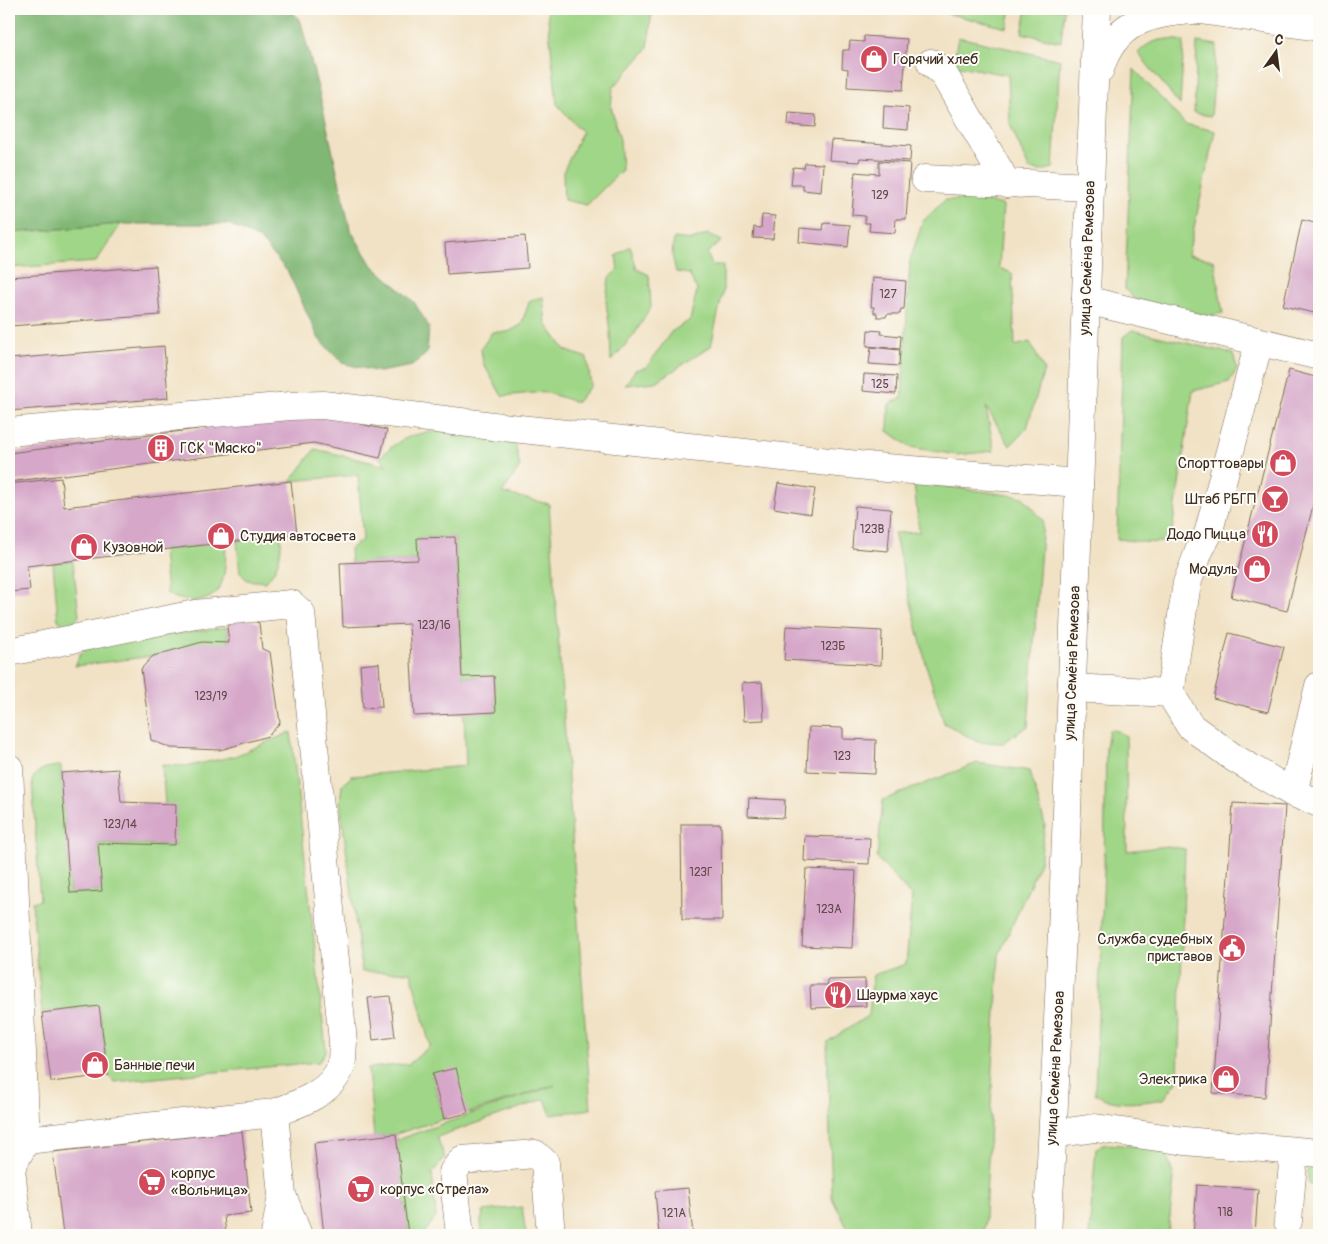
<svg xmlns="http://www.w3.org/2000/svg" width="1328" height="1244" viewBox="0 0 1328 1244" font-family="Pangolin,sans-serif">
  <style>
    .green { fill: #a0d687; stroke: #6e8052 }
    .forest { fill: #80b774; stroke: #5e7049 }
    .building { fill: #d6a7c9 }
    .lines { fill: none; stroke-linecap: round; stroke-linejoin: round }
    .minor-casing { stroke: #7b6a58; stroke-width: 29 }
    .major-casing { stroke: #7b6a58; stroke-width: 29 }
    .minor { stroke: #fff; stroke-width: 28 }
    .major { stroke: #fff; stroke-width: 28 }
    .labels { text-anchor: middle; stroke-width: 4; stroke-linejoin: round; paint-order: stroke }
    .number-label { font-size: 12px; fill: #624949 }
    .poi-label { font-size: 15px; fill: #3b2a1e; stroke: #fdfcf7; text-anchor: start }
    .street-label { font-size: 15px; fill: #3b2a1e; stroke: #fdfcf7 }
  </style>
  <rect width="100%" height="100%" fill="#fdfcf7"/>
  <filter id="ink" filterUnits="userSpaceOnUse"><feTurbulence type="fractalNoise" baseFrequency=".02" numOctaves="2"/><feDisplacementMap in="SourceGraphic" scale="10" xChannelSelector="R" yChannelSelector="G"/><feConvolveMatrix kernelMatrix="1 2 1 2 8 2 1 2 1" color-interpolation-filters="sRGB"/></filter>
  <filter id="wash" filterUnits="userSpaceOnUse"><feTurbulence type="fractalNoise" baseFrequency=".0096" numOctaves="4" result="noise"/><feDisplacementMap in="SourceGraphic" scale="20" xChannelSelector="R" yChannelSelector="G"/><feGaussianBlur stdDeviation="1.12" result="paint"/><feColorMatrix in="noise" values="0 0 0 0 0 0 0 0 0 0 0 0 0 0 0 0 0 1.4 0 .05"/><feComposite in="paint" operator="in"/></filter>
  <g filter="url(#wash)">
    <rect width="100%" height="100%" fill="#f1e2c5"/>
    <path class="green" d="M547,9h105l-4,39 -35,40 -2,19 9,33 2,30 -35,35 -23,-5 -1,-28 19,-40 -25,-28z
      M930,9h81l-4,19z
      M1027,9h37l-3,33 -39,-9z
      M958,37l102,23 -7,108 -12,3 -12,-2 -19,-45 -2,-49 -55,-10z
      M1169,39l15,2 -4,64 -42,-52c9,-10 18,-13 31,-14z
      M1197,42l20,3 -6,71 -17,-3z
      M1134,69l51,55 30,7 -27,124 26,5 9,53 -14,3 -75,-17 -9,-10z
      M973,199l30,6 -4,63 13,5 3,73 15,-4 14,28 -17,58 -17,18 -24,-39 8,44 -37,4 -47,-8 -22,-16 1,-27 13,-6 8,-138 13,-39 22,-21z
      M121,224l-25,38 -87,6v-35z
      M708,234l14,7 -15,12 5,12h11v26l-12,55 -55,36 -31,3 10,-15 12,-3 24,-35 19,-12 7,-30 -8,-16 -13,-2 -4,-17 2,-17 18,2z
      M630,246l7,23 12,6 2,32 -17,28 -23,26 -1,-29 -4,-31 3,-23 9,-9 -2,-13z
      M543,297l3,27 19,26 22,8 4,27 -14,17 -33,-10 -42,4 -19,-33 -2,-14 11,-17h16l13,-7 9,-25z
      M1132,330l101,24 4,15 -8,13 -36,9 -22,147c-14,9 -38,2 -54,1l6,-202z
      M464,429l51,13 5,25 -18,26 47,11 42,605 -40,6 -6,-16 -108,38 8,21 -13,15 4,44 -13,18h-15l-12,-95 159,-55 -87,28 -36,-39 12,45 -48,15 -22,3 -6,-69 41,-4 21,-18 -19,-74h-49l-22,-170 2,-17 10,-9 114,-10 -2,-53 32,-1 -2,-36 -32,1 -7,-140 -37,1v22l-67,3 -1,-14 13,-10 -5,-64 -67,6 24,-32 72,17 -7,-8c26,-29 48,-25 84,-29z
      M914,482l109,15 20,23 -15,206 -25,17 -25,-1 -34,-19 -17,-55 -33,-135 25,-1z
      M281,536c1,18 -3,34 -16,46l-18,-2 -7,-7 -3,-32z
      M226,542c-1,26 2,59 -33,59 -11,-1 -16,-2 -26,-7l-4,-44z
      M73,561l6,55 -5,6 -9,4 -7,-6 -5,-57z
      M227,627l2,16 -76,13 -78,10 5,-12 11,-8z
      M1109,730l9,1 8,5 1,115 41,-5 17,3 -7,231 -14,19c-21,3 -50,9 -69,-6l9,-223 2,-123z
      M291,732l35,318 -7,12 -205,20 -6,-7 -9,-69 -57,7 -10,-111 8,-2 -8,-119c5,-13 16,-14 29,-15l9,127 31,-2 -3,-48 77,2 -10,-41 -3,-39 27,1 46,-10z
      M977,763l53,8 15,54 -5,37 -41,93 -15,280h-133l-19,-37 -5,-156 42,-27 4,-40 33,-11 6,-67 -35,-39 6,-58z
      M1106,1144l54,4 8,11 6,19 -6,57h-79l7,-87z
      M1319,1165v24l-10,-5 -2,-14z
      M522,1207l4,28h-44l-1,-14 3,-10z"/>
    <path class="forest" d="M9,9h281l11,13 21,82 28,125 21,35 43,38 15,25 -2,26 -15,13 -33,6 -37,-9 -23,-24 -31,-67 -28,-33 -32,-15h-107l-112,9z"/>
    <g id="blocks">
      <path class="building" d="M864,36l43,3 -4,51 -56,-3 1,-18 -6,-1 1,-18h6l1,-9 14,1z
        M884,106l25,2 -1,22 -25,-2z
        M789,113l27,2 -1,12 -27,-2z
        M831,140l80,6 -1,15 -50,-3 -1,4 -30,-2z
        M879,161l31,2 -4,56h-10l-1,14 -26,-2 1,-8h-5v-7l-13,-1 3,-43 24,2z
        M805,163l18,1 -2,28 -18,-2v-5h-12l2,-18 11,1z
        M762,215l13,1 -2,23 -20,-1 1,-11 7,1z
        M1302,220l17,4v90l-36,-8z
        M824,223l26,2 -2,22 -49,-5 1,-14 23,2z
        M525,236l3,32 -81,6 -2,-31z
        M156,266l4,49 -151,11v-49z
        M873,278l33,3 -2,28h-3l-1,5h-13l-1,3h-9v-4h-3v-6h-3z
        M868,330l14,1 -1,3 20,2 -1,13 -33,-3z
        M164,346l4,52 -159,13v-52z
        M871,347l29,3 -1,16 -30,-2z
        M1289,370l30,8v103l-32,130 -56,-14z
        M864,374l33,2 -1,18 -33,-3z
        M316,414l71,16 -7,28 -66,-15 -305,39v-29z
        M61,478l3,29 227,-26 6,53 -270,32 3,24 -21,2v-108z
        M778,483l37,6 -4,25 -37,-6z
        M855,506l36,3 -3,42 -36,-3z
        M455,537l7,140 32,-1 2,36 -82,4 -5,-92 -66,3 -3,-64 78,-3 -1,-22z
        M242,617l17,6 3,26 8,3 10,71 -12,13 -48,14 -49,-2 -20,-8 -10,-71 12,-13 49,-14 27,1 -2,-16z
        M786,626l96,5 -1,34 -97,-5z
        M1229,633l55,14 -16,65 -55,-14z
        M379,663l3,44 -19,1 -3,-43z
        M762,682l2,38 -20,1 -2,-38z
        M809,727l34,1v11l33,1 -1,34 -68,-3z
        M118,769l3,33 55,2 -1,41 -77,-2 4,48 -32,2 -9,-120z
        M749,798l36,2 -1,18 -36,-2z
        M1233,803l52,3 -20,291 -52,-4z
        M681,824h40l1,96h-40z
        M805,836l65,2 -1,26 -65,-3z
        M806,869l50,2 -4,77 -50,-2z
        M865,979l1,27 -55,2 -1,-23h18l-1,-5z
        M390,996l5,41 -22,3 -5,-42z
        M99,1006l9,69 -57,7 -9,-69z
        M456,1068l12,45 -24,6 -12,-45z
        M242,1131l9,82 -27,3 2,19h-163l-10,-83z
        M396,1134l12,101h-84l-10,-92z
        M1197,1185l61,4 -3,46h-62z
        M688,1188l5,47h-34l-4,-44z"/>
    </g>
  </g>
  <g filter="url(#ink)">
    <use href="#blocks" fill-opacity="0" stroke="#7b6a58" stroke-width="1"/>
    <g class="lines">
      <g class="minor-casing">
        <path id="minor" d="M931,63l12,10 64,111
          M925,179l165,8
          M1086,300l233,56
          M1259,342l-51,192 -9,17 -12,32 -17,110 20,33 44,32 59,35 26,10
          M9,432l281,-26 33,-1 170,21 393,42 193,15
          M9,652l186,-38 96,-10 10,9 42,429c-1,8 0,17 -2,24 -9,27 -43,38 -67,47l-248,27 -15,28 7,67
          M1071,688l99,5
          M9,768l17,372
          M1293,793l26,-107
          M274,1113l8,82 -7,40
          M1053,1134l42,-6 90,13 134,12
          M282,1195l16,40
          M1288,1221l6,-70
          M460,1235l-7,-63 9,-12 73,-6 10,9 6,72"/>
      </g>
      <g class="major-casing">
        <path id="major" d="M1193,9l126,18
          M1100,69c14,-48 51,-57 96,-59
          M1047,1235c23,-408 33,-817 50,-1226"/>
      </g>
      <use href="#minor" class="minor"/>
      <use href="#major" class="major"/>
    </g>
  </g>
  <defs>
    <g id="shop-disc" transform="scale(1.4375)"><circle r="9.5" fill="#d1495b" stroke="#fdfcf7"/><path d="M-5-2.5h2.3a2.7 3.5 0 0 1 5.4 0H5L5.5 6h-11ZM-1.5-2.5h3a1.5 2.3 0 0 0-3 0Z" fill="#fff"/></g>
    <g id="building-disc" transform="scale(1.4375)"><circle r="9.5" fill="#d1495b" stroke="#fdfcf7"/><path d="M-4-6H4V6H1V3H-1V6H-4ZM-2.5-4.3h1.7v1.8h-1.7ZM.8-4.3h1.7v1.8H.8ZM-2.5-1h1.7V.8h-1.7ZM.8-1h1.7V.8H.8Z" fill="#fff"/></g>
    <g id="bar-disc" transform="scale(1.4375)"><circle r="9.5" fill="#d1495b" stroke="#fdfcf7"/><path d="M-6-5H6L.8 .8V4.5H3.5V6h-7V4.5H-.8V.8Z" fill="#fff"/></g>
    <g id="restaurant-disc" transform="scale(1.4375)"><circle r="9.5" fill="#d1495b" stroke="#fdfcf7"/><path d="M-5-6h1v4h1v-4h1v4h1v-4h1v5L-1.5 .5V6h-2V.5L-5-1ZM5-6V6H3V1.5H1.5Q1.5-4 5-6Z" fill="#fff"/></g>
    <g id="civic-disc" transform="scale(1.4375)"><circle r="9.5" fill="#d1495b" stroke="#fdfcf7"/><path d="M-.6-6.5H3V-4.5H.6V-3L4-1V1h2V6H-6V1h2V-1L-.6-3ZM-1.2 2.5V6h2.4V2.5Z" fill="#fff"/></g>
    <g id="supermarket-disc" transform="scale(1.4375)"><circle r="9.5" fill="#d1495b" stroke="#fdfcf7"/><path d="M-6-5.5h2.5l.6 2H6L4.5 2H-2.5L-4.4-4H-6ZM-1.5 3.2a1.3 1.3 0 1 0 .1 0ZM3 3.2a1.3 1.3 0 1 0 .1 0Z" fill="#fff"/></g>
  </defs>
  <g fill-rule="evenodd">
    <use href="#shop-disc" x="874" y="59"/>
    <use href="#building-disc" x="161" y="448"/>
    <use href="#shop-disc" x="1283" y="463"/>
    <use href="#bar-disc" x="1275" y="499"/>
    <use href="#restaurant-disc" x="1265" y="534"/>
    <use href="#shop-disc" x="221" y="536"/>
    <use href="#shop-disc" x="84" y="547"/>
    <use href="#shop-disc" x="1257" y="569"/>
    <use href="#civic-disc" x="1232" y="948"/>
    <use href="#restaurant-disc" x="838" y="995"/>
    <use href="#shop-disc" x="95" y="1065"/>
    <use href="#shop-disc" x="1226" y="1079"/>
    <use href="#supermarket-disc" x="152" y="1182"/>
    <use href="#supermarket-disc" x="361" y="1189"/>
  </g>
  <g class="labels">
    <g class="number-label">
      <text x="880" y="199">129</text>
      <text x="888" y="298">127</text>
      <text x="880" y="388">125</text>
      <text x="872" y="533">123В</text>
      <text x="434" y="629">123/16</text>
      <text x="833" y="650">123Б</text>
      <text x="211" y="700">123/19</text>
      <text x="842" y="760">123</text>
      <text x="120" y="828">123/14</text>
      <text x="701" y="876">123Г</text>
      <text x="829" y="913">123А</text>
      <text x="1225" y="1216">118</text>
      <text x="674" y="1217">121А</text>
    </g>
    <g class="poi-label">
      <text x="893" y="64">Горячий хлеб</text>
      <text x="180" y="453">ГСК "Мяско"</text>
      <text x="1264" y="468" text-anchor="end">Спорттовары</text>
      <text x="1256" y="504" text-anchor="end">Штаб РБГП</text>
      <text x="1246" y="539" text-anchor="end">Додо Пицца</text>
      <text x="240" y="541">Студия автосвета</text>
      <text x="103" y="552">Кузовной</text>
      <text x="1238" y="574" text-anchor="end">Модуль</text>
      <text x="1213" y="944" text-anchor="end">Служба судебных<tspan x="1213" dy="17">приставов</tspan></text>
      <text x="857" y="1000">Шаурма хаус</text>
      <text x="114" y="1070">Банные печи</text>
      <text x="1207" y="1084" text-anchor="end">Электрика</text>
      <text x="171" y="1178">корпус<tspan x="171" dy="17">«Вольница»</tspan></text>
      <text x="380" y="1194">корпус «Стрела»</text>
    </g>
    <g class="street-label">
      <text transform="translate(1087 258) rotate(-88)" y="5">улица Семёна Ремезова</text>
      <text transform="translate(1072 663) rotate(-88)" y="5">улица Семёна Ремезова</text>
      <text transform="translate(1055 1068) rotate(-87)" y="5">улица Семёна Ремезова</text>
    </g>
  </g>
  <rect width="1328" height="1244" fill="none" stroke="#fdfcf7" stroke-width="30"/>
  <g transform="translate(1276 52) rotate(14)" stroke="#fdfcf7" stroke-width="4" paint-order="stroke">
  <path d="M0-4L9 19L0 12L-9 19Z" fill="#3b2a1e"/>
  <text y="-8" font-size="14" font-weight="bold" text-anchor="middle" fill="#3b2a1e">С</text>
  </g>
</svg>
